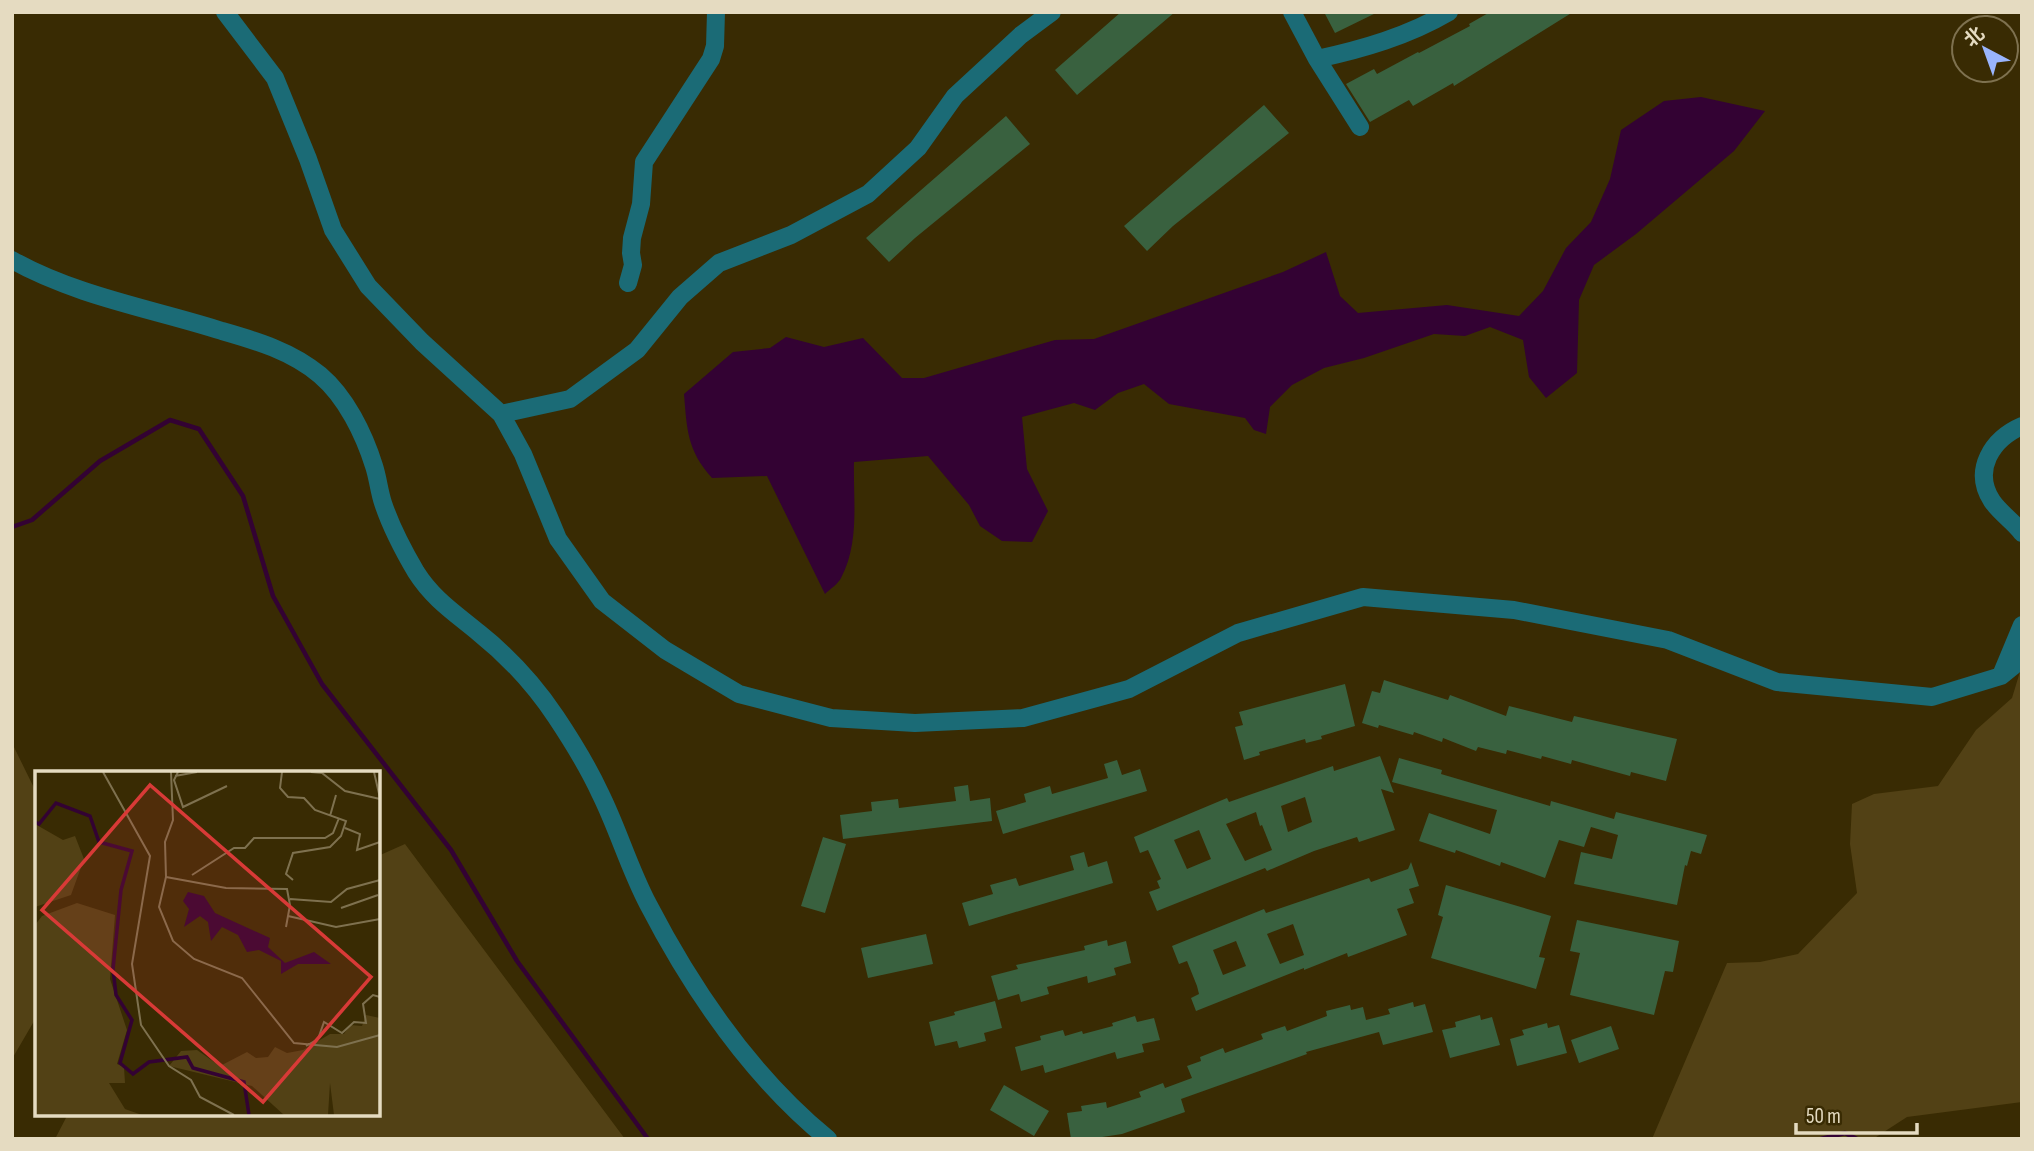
<svg xmlns="http://www.w3.org/2000/svg" width="2034" height="1151" viewBox="0 0 2034 1151" font-family="'Sofia Sans Condensed','Noto Sans SC',sans-serif">
  <style>
    .green { fill: #524115 }
    .water { fill: #330233 }
    .lines { fill: none; stroke-linecap: round; stroke-linejoin: round }
    .stream { stroke: #330233; stroke-width: 4.5 }
    .building { fill: #39613f; fill-rule: evenodd }
    .minor { stroke: #1b6b76; stroke-width: 18 }
    .inset-river { fill: none; stroke: #330233; stroke-width: 3.5 }
    .inset-road { fill: none; stroke: #7e714f; stroke-width: 2 }
    .view { fill: #d83a37; fill-opacity: 0.15; stroke: #d83a37; stroke-width: 3.5 }
    .inset-edge { fill: none; stroke: #e5dbc1; stroke-width: 3.5 }
  </style>
  <rect width="100%" height="100%" fill="#392b03"/>
  <path class="green" d="M2022,665v437l-115,15 -34,22h-221l75,-176 33,-1 38,-8 59,-61 -7,-49 2,-40 22,-10 64,-8 38,-56 36,-32z
    M12,743l25,51v222l-25,43z
    M405,844l220,295h-570l13,-25h310v-258z"/>
  <path class="water" d="M1701,97l64,14 -31,40 -98,83 -42,31 -15,35 -2,73 -31,25 -17,-21 -6,-37 -33,-13 -25,9 -31,-2 -70,24 -40,10 -32,17 -22,22 -4,27 -12,-4 -9,-12 -76,-14 -25,-20 -26,9 -23,17 -21,-7 -52,14 5,52 21,42 -16,31 -30,-1 -22,-15 -11,-21 -41,-49 -74,6c-1,38 6,80 -13,116 -3,6 -11,11 -16,16l-58,-118 -55,2c-25,-28 -25,-48 -28,-84l49,-42 37,-4 16,-11 38,10 39,-9 39,40h22l131,-38 39,-1 189,-67 43,-20 14,44 18,17 89,-8 72,11 24,-25 23,-43 25,-26 19,-43 11,-49 43,-29z"/>
  <g class="lines">
    <path class="stream" d="M12,527l20,-7 68,-59 70,-41 29,9 44,67 30,100 49,88 129,166 66,111 131,178
      M1821,1139l24,-6 12,6"/>
  </g>
  <path class="building" d="M1121,12h54l-98,83 -22,-25z
    M1324,12h54l-43,21z
    M1490,12h83l-119,74 -1,-3 -40,23 -4,-6 -39,22 -24,-38 28,-15 3,5 41,-22 1,1 51,-27 -1,-2z
    M1264,105l25,28 -116,93 -26,25 -23,-25z
    M1006,116l24,28 -115,94 -26,24 -23,-24z
    M1384,680l64,20 2,-5 56,21 3,-10 63,16 2,-6 103,23 -11,42 -35,-9 -1,4 -58,-16 -1,4 -29,-8 -1,3 -34,-9 -1,4 -28,-7 -2,4 -33,-13 -1,4 -28,-10 -1,3 -34,-10 -1,3 -16,-5 10,-32 8,2z
    M1345,684l10,42 -34,10 1,3 -16,4 -1,-4 -46,13 1,3 -16,5 -9,-33 8,-2 -4,-13z
    M1380,756l14,37 -13,-4 14,41 -36,12 -2,-5 -43,14 -47,20 -2,-3 -108,43 -8,-19 11,-4 -3,-7 4,-2 -13,-29 -8,3 -6,-16 93,-39 2,4 104,-36 1,5zM1305,797l7,25 -24,10 -7,-26zM1256,812l4,14 2,-1 10,25 -27,11 -19,-37zM1199,830l12,29 -24,10 -13,-29z
    M1399,758l43,12 -1,4 109,32 1,-5 63,18 2,-7 91,23 -6,19 -10,-3 -4,15 -2,-1 -8,40 -103,-21 7,-32 31,7 6,-24 -27,-8 -7,20 -25,-7 -14,38 -44,-16 -1,4 -44,-16 -1,3 -36,-12 10,-28 61,21 7,-24 -105,-28z
    M1117,760l5,15 18,-6 7,22 -144,43 -7,-23 30,-9 -2,-8 26,-8 2,8 56,-16 -4,-14z
    M968,785l2,16 20,-3 2,23 -149,18 -3,-24 32,-4 -1,-9 27,-3 1,9 57,-7 -2,-14z
    M823,837l23,7 -21,69 -24,-7z
    M1084,852l4,15 19,-6 6,22 -144,43 -7,-23 31,-9 -3,-9 26,-7 3,8 55,-16 -4,-14z
    M1411,862l8,24 -10,3 5,14 -17,6 10,26 -59,22 -1,-4 -43,17v-2l-108,43 -5,-13 8,-4 -2,-8 -10,-25 -8,3 -7,-18 92,-37 2,4 103,-35 2,4 37,-13zM1293,924l11,31 -24,9 -13,-30zM1236,941l10,25 -23,9 -10,-25z
    M1446,885l105,31 -12,41 6,1 -9,31 -105,-31 12,-41 -5,-2z
    M1577,920l102,21 -6,31 -8,-1 -11,44 -84,-20 10,-42 -10,-2z
    M926,934l7,30 -65,14 -7,-30z
    M1107,940l1,6 18,-5 5,22 -17,5 2,7 -28,8 -1,-7 -40,11 2,7 -28,8 -2,-8 -21,6 -7,-24 27,-7 -2,-4 69,-15 -1,-4z
    M995,1001l7,27 -18,5 2,8 -27,7 -2,-7 -22,5 -6,-24 26,-7 -1,-3z
    M1413,1002l1,5 11,-3 8,28 -50,13 -4,-13 -73,20 1,2 -126,45 4,13 -63,22 -33,5h-18l-4,-26 15,-2 -1,-5 25,-4 1,6 34,-11 -2,-5 24,-9 2,5 27,-10 -5,-12 14,-5 -1,-4 23,-9 2,5 38,-14 -2,-5 24,-8 2,5 40,-15 -1,-5 24,-6 1,5 12,-3 3,13 24,-6 -2,-5z
    M1480,1015l1,5 11,-3 8,28 -50,13 -8,-28 14,-3 -1,-5z
    M1135,1016l2,6 17,-4 6,22 -18,4 2,8 -27,7 -2,-7 -70,21 -2,-8 -22,6 -6,-24 26,-7 -1,-4 23,-6 2,6 17,-5 1,3 30,-8 -1,-3z
    M1547,1023l1,5 11,-3 8,28 -50,13 -7,-27 14,-4 -2,-5z
    M1611,1026l8,23 -40,14 -8,-23z
    M1004,1085l45,26 -15,25 -44,-26z"/>
  <g class="lines">
    <path class="minor" d="M225,12l50,66 33,81 25,71 35,56 54,56 79,72 22,40 35,85 44,62 63,49 74,44 92,24 84,5 108,-5 106,-29 109,-56 125,-36 151,13 154,30 109,42 155,15 69,-21 21,-17
      M1292,12l25,47 43,68
      M1317,59c46,-10 91,-23 132,-47
      M12,260c64,36 141,49 210,71 35,10 69,20 98,44 26,22 44,59 54,91 4,12 5,25 9,37 8,24 20,47 33,69 17,27 39,41 63,61 30,24 55,51 77,84 16,24 32,50 44,76 18,36 29,75 48,111 45,87 103,172 180,235
      M628,283l5,-18 -2,-12 1,-15 9,-34 3,-42 67,-103 4,-13 1,-34
      M501,414l69,-15 67,-49 43,-53 39,-34 72,-28 77,-41 50,-46 37,-52 66,-61 31,-23
      M2022,426c-30,13 -50,44 -30,75 8,12 21,20 30,32
      M2002,673l20,-48"/>
  </g>
  <g transform="translate(35 771)">
    <rect width="345" height="345" fill="#392b03"/>
    <path d="M0,53l28,16 12,-4 9,23 -13,36 -36,12zM42,132l38,12 -5,64 17,51 -10,34 7,3 1,16h-16l16,26 17,6h-107v-190l7,-9zM331,244l14,3v97h-46l-4,-32 -2,32h-44l-32,-29 -83,-20 12,-15 16,-1 23,16 27,-14 9,6 12,-1 7,-10 12,6 16,-3 27,-16h14l6,-9 12,1z" fill="#524115"/>
    <path d="M153,121l16,4 11,17 55,25 -2,9 17,16 29,-11 17,12h-33l-17,10v-13l-22,-11 -12,2 -9,-17 -16,-8 -11,14 -3,-19 -8,-6 -16,11 5,-18 -6,-8z" fill="#330233"/>
    <path class="inset-river" d="M0,51l4,2 17,-21 34,13 9,26 33,9 -11,39 -8,79 3,26 16,25 -12,43 13,11 16,-12 38,-5 6,11 51,14 5,33"/>
    <path class="inset-road" d="M68,1l47,84 -18,108 9,61 28,41 22,14 9,17 34,18M136,1l2,48 -8,22 1,35 -7,30 14,34 21,18 48,19 52,65 43,4 43,-12M143,1l-4,8 9,27 44,-21M247,1l-2,16 8,9 16,1 11,12 31,11 -5,15 -11,11 -37,6 -7,21 7,6M276,1l11,1 23,18 35,8M339,1l6,26M140,5l22,-4M295,45l6,-21M310,57l15,6 -3,16 23,-8M157,104l42,-27h11l9,-10h71l8,-5 6,-15M131,106l60,11 61,1 3,16 -4,22M255,128l41,3 16,-13 33,-9M306,137l37,-13M253,145l48,11 44,-8M271,275l12,-7 6,-17 18,11 12,-11 12,1 -3,-19 10,-9 7,2"/>
    <path class="view" d="M115,14l221,192 -108,125 -221,-192z"/>
    <rect width="345" height="345" class="inset-edge"/>
  </g>
  <rect width="2034" height="1151" fill="none" stroke="#e5dbc1" stroke-width="28"/>
  <g transform="translate(1985 49) rotate(319)"><circle r="33" fill="#392b03" stroke="#7e714f" stroke-width="2"/>
  <path d="M0-5L12 26L0 18L-12 26Z" fill="#9ab5fd"/>
  <text y="-10" font-size="19" font-weight="bold" text-anchor="middle" fill="#e5dbc1">北</text>
  </g>
  <path d="M1796 1123v10h121v-10" fill="none" stroke="#e5dbc1" stroke-width="3.5"/>
  <text x="1806" y="1123" font-size="21" fill="#e5dbc1" stroke="#392b03" stroke-width="5" paint-order="stroke">50 m</text>
</svg>
